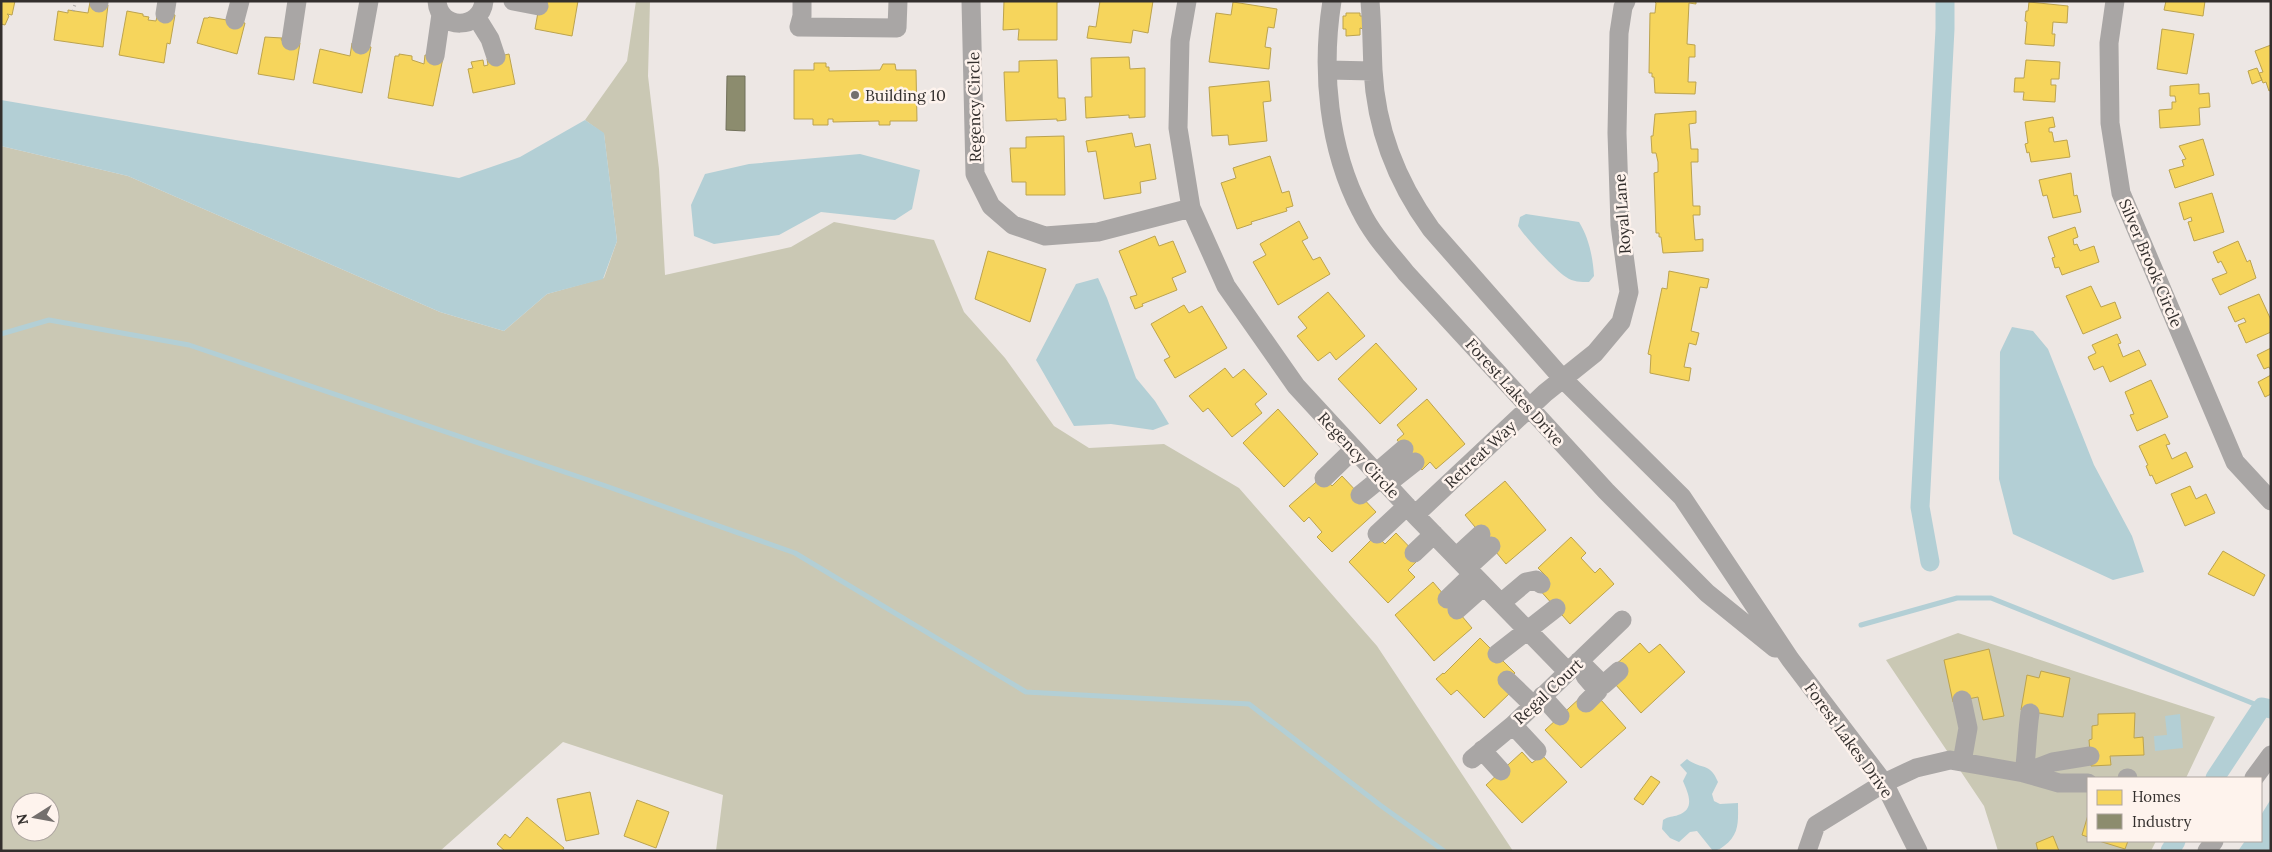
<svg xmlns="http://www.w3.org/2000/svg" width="2272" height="852" viewBox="0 0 2272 852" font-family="Lora,serif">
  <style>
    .forest { fill: #cac8b4; fill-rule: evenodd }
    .water { fill: #b3cfd5 }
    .homes { fill: #f6d55c; stroke: #bca34e }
    .industry { fill: #8c8c6e; stroke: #71705a }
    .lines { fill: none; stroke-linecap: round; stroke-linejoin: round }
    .stream { stroke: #b3cfd5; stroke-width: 5 }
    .canal { stroke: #b3cfd5; stroke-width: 19 }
    .path { stroke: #aca9a8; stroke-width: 3; stroke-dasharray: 1 4; stroke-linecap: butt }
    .minor { stroke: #a9a6a5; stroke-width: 19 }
    .poi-dot { fill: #746f6d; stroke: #fef3ed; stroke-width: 2 }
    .labels { text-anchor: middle; stroke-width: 5; stroke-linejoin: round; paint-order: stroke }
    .poi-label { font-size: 16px; fill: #332f2d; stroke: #fef3ed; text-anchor: start }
    .street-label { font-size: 16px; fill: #332f2d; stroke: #fef3ed }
  </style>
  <rect width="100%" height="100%" fill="#ede7e4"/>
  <path class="forest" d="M636,1h14l-2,75 11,93 6,106 126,-28 43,-25 100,18 30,72 41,46 49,68 35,22 75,-4 75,44 138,158 136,205h-797l7,-56 -160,-53 -123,109h-439v-705l127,30 312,136 64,19 43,-37 57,-16 13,-37 -13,-107 -19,-14 42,-59zM20,802h30v30h-30z
    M1958,633l257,84 -29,61h-98v63h68l-5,10h-153l-14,-45 -98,-146z"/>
  <path class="water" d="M1,100l458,78 61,-21 65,-37 19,13 13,108 -14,38 -56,15 -43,37 -64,-19 -312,-136 -127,-30z
    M860,154l60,16 -8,39 -17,11 -74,-8 -42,23 -65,9 -20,-8 -3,-31 14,-31 44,-10z
    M1526,214l53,8c10,16 14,36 15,54l-5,6c-8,0 -16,0 -23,-5 -11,-7 -41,-40 -48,-51l2,-9z
    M1098,278l9,20 29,80 19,23 14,23 -16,6 -42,-6 -37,2 -38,-66 40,-76z
    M2012,327l21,4 15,18 46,116 38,71 12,36 -31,8 -100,-46 -14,-55 1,-127z
    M2180,714l3,34 -28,3 -1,-15 13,-1 -2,-19z
    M1687,759c14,11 23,3 31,23l-6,12 2,7 6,3 18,-1c0,18 2,31 -14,43 -4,3 -6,4 -11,5l-16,-20 -7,1 -11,10 -9,-4 -8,-9 1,-9c6,-4 10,-3 15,-5 18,-6 10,-22 5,-34l4,-8 -7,-8z
    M2271,799v52h-33l7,-10h16v-26z"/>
  <path class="homes" d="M1,1h14l-3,14 -5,-1 2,2 -4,9 -4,-1z
    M540,1h38l-6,35 -37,-7z
    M1004,1h60l-7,1v38h-39l1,-11 -16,1z
    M1100,1h53l-5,32 -15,-3 -2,13 -44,-5 2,-12 7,1z
    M1654,1h42v3l-7,-1 -2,41 8,1v12h-6l-1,25h8l-1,12 -40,-1 -1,-16h-2v-4h-3l1,-60h5l1,-10z
    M2166,1h39l-2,15 -39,-6z
    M90,2l18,3 -5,42 -49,-7 4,-29 10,2v-3l20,3z
    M1233,2l44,7 -3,19 -6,-1 -3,20 6,1 -2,21 -60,-7 7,-49 15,2z
    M2029,2l39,4 -1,17 -14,-1 -1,12h3l-1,12 -29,-2 2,-22 -2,-1 1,-10h2z
    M127,11l16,3v2l6,1 -1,3 8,1 2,-9 17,3 -5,29 -3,-1 -3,20 -45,-8z
    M1346,13h14v3h3v13l-3,-1v7l-14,1v-7h-3v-13h3z
    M209,17l36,6 -8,31 -40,-11 7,-25h4z
    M2162,29l32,5 -7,40 -30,-5z
    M265,37l17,1 -1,2 19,3 -6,37 -36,-6z
    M352,43l19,4 -9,46 -49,-10 7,-34 30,7z
    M2271,45v45l-2,1 -3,-9 -3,1 -4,-10 4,-1 -8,-21z
    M399,54l13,2v4l12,4 1,-9 18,3 -10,48 -45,-8 7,-42h4z
    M509,54l6,30 -42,9 -5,-24 5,-1 -2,-6 12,-2 1,6 4,-1 -1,-6z
    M1129,57l1,12 15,-1v49l-16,1v-3l-43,3 -1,-21h7l-1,-39z
    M1057,60l1,38h7l1,22 -9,1v-2l-51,2 -2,-49h15v-11z
    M2026,60l34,2 -1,17h-8v6h5l-1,17 -32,-2 1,-8h-10l1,-14h9z
    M814,63h12v4h3v4l51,-1 3,-6h12l1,6h20l1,51h-27v4h-11v-4l-46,1v-3h-5v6h-15v-6h-19v-49h20z
    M2257,68l5,12 -10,4 -4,-13z
    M1269,81l2,20 -8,1 4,39 -38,4 -1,-10 -16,1 -3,-49z
    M2199,84v10l10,-1 1,14 -11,1 1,17 -40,3 -1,-18 13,-1v-7h4l-1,-6h-5v-10z
    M1696,111v12l-7,1 2,25h7v13h-7l2,44h7v9h-7l2,25 8,-1v12l-40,2 -2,-16h-2v-4h-3l-2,-60 4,-1v-10l-2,-9h-4l-1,-17h2l2,-22z
    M2053,117l2,10 -6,1v4h3l2,10 13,-2 3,17 -39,5 -2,-10 -2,1 -2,-9 3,-1 -3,-21z
    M1132,133l3,14 15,-3 6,35 -16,3 1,11 -37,6 -8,-48 -8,1 -2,-11z
    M1064,136l1,59h-39v-13h-14l-2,-34h16v-11z
    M2203,139l11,36 -39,13 -6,-18 15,-4 -2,-6 4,-1 -7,-13z
    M1270,156l12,37 7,-2 4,15 -7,2 1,3 -36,11 1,2 -15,5 -16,-46 15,-5 -3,-10z
    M2071,173l3,23 3,-1 4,17 -28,6 -6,-23 -4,1 -4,-16z
    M2212,193l12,39 -30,9 -6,-19 4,-1 -1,-4 -7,3 -5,-17z
    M1299,221l9,17 -6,3 11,19 7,-3 10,17 -52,31 -25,-43 13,-7 -6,-11z
    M2075,227l3,10 -5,2 1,6 3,-1 3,7 14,-5 5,16 -37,13 -3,-8 -4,1 -3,-10 3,-1 -7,-20z
    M1155,236l4,10 14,-5 13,31 -14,6 5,12 -35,14 1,2 -8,3 -5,-12 7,-2 -18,-44z
    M2238,241l9,21 3,-2 6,18 -36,17 -8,-16 15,-6 -6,-12 -3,2 -5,-11z
    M988,251l58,18 -16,53 -55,-23z
    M1669,271l40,8 -2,9 -7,-1 -9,44 8,2 -3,12 -7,-2 -5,24 7,1 -2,13 -39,-8 1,-18 -3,-1 14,-66 5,1z
    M2091,286l10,21 14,-5 6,16 -38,16 -17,-38z
    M1328,292l37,44 -29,24 -6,-8 -12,9 -21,-25 10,-8 -9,-11z
    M2259,294l12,26v12l-25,11 -8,-18 8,-3 -2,-4 -9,4 -7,-15z
    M1184,305l5,8 13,-7 25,42 -52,30 -11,-18 6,-3 -19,-33z
    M2117,334l4,9 -3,1 5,13 16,-7 7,15 -36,17 -7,-16 -9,4 -6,-13 8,-4 -4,-8z
    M1376,343l41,46 -37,35 -42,-45z
    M2271,348v23l-2,-4 -5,2 -7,-14z
    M1225,368l8,10 11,-9 23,25 -12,10 7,9 -30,24 -24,-29 -5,4 -14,-16z
    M2271,375v19l-6,3 -7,-15z
    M2151,380l17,37 -31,14 -7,-16 4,-1 -9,-22z
    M1427,399l38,45 -29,25 -6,-7 -8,8 -25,-30 7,-6 -7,-9z
    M1278,409l40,45 -34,33 -41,-44z
    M2165,434l5,10 -4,1 6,14 14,-7 7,15 -37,17 -4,-9 -2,1 -4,-10 2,-1 -9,-19z
    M1323,476l9,10 10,-10 34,36 -44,40 -15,-15 5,-5 -13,-15 -5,5 -15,-16z
    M1505,481l41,49 -40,34 -41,-49z
    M2190,486l6,13 10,-5 9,19 -30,13 -14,-32z
    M1396,533l24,25 -12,12 7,7 -27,26 -39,-41 27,-27 9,9z
    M1571,537l15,16 -5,5 14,15 5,-5 14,16 -44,40 -32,-36 10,-10 -10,-10z
    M2223,551l42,24 -11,21 -46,-22z
    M1433,582l39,46 -38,33 -39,-46z
    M1480,638l35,35 -12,11 8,8 -27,26 -27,-28 -6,5 -15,-16 7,-6 1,1z
    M1640,643l9,10 11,-9 25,28 -44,41 -26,-29 -1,-18z
    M1989,649l15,67 -21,4 -5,-23 -25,5 -9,-42z
    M2041,671l29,7 -7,39 -42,-7 6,-35 12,3z
    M1581,697l20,3 25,28 -45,40 -36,-38z
    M2135,713l-1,25 9,-1 1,18 -34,1 1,9 -20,1 -2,-26 3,-1v-13l6,-1v-11z
    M1522,752l10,11 10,-8 25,27 -45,41 -36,-38z
    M1651,776l9,6 -17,23 -9,-6z
    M590,792l9,42 -33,7 -9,-42z
    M637,800l32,12 -13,36 -32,-12z
    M2088,815v22l-6,-2z
    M527,817l37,31 -2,3h-57l-8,-7 8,-10 5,4z
    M2053,836l6,15h-21l-2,-8z
    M2099,841h29l-3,8z"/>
  <path class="industry" d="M727,76h18v55l-19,-1z"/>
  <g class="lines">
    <path class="stream" d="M1,334l48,-14 140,25 414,140 192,68 231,139 223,12 131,101 64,46
      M1861,625l96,-27h34l271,109"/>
    <path class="canal" d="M1930,562l-10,-55 25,-478v-28
      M2215,778l47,-71 9,2
      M2170,851l6,-10"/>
    <path class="path" d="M73,11l3,-10"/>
    <path class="minor" d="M437,1c2,30 44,29 47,0
      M513,1l26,5
      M802,1v15l-3,11 98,1 1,-27
      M971,1l4,173 16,32 22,19 32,11 53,-4 93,-24
      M1187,1l-7,40 -2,87 13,80 35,78 70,100 119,129 153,157
      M1332,1c-11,69 -4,147 29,210 11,23 29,42 45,62l200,218 101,102 68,55
      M1370,1c2,23 2,46 3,69 3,58 24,112 58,159l131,149 120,119 108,162 94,124 34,68
      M2115,1l-6,42 1,80 11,70 114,269 36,39
      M99,3v-2
      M165,14l2,-13
      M477,18l13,21 6,18
      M235,20l5,-19
      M291,41l6,-40
      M361,45l8,-44
      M435,56l6,-42
      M1328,70l45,1
      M1376,473l28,-24
      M1324,478l30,-29
      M1387,484l28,-22
      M1360,495l21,-17
      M1415,515l130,-122 50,-40 26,-31 8,-30 -9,-67 -3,-92 2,-100 4,-26 3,-6
      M1377,534l30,-28
      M1414,553l20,-19
      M1456,557l25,-23
      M1467,568l24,-22
      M1447,599l26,-25
      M1501,603l25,-21 10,-2 5,4
      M1457,610l27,-24
      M1497,654l59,-46
      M1579,661l24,24 16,-14
      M1585,676l13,15 -12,12
      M1507,680l26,25
      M1542,696l18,20
      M1513,725l24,26
      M1482,750l19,21
      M1472,759l41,-34 109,-105
      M1962,762l6,-34 -6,-28
      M2024,773l29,-11 37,-6
      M2024,773c3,-20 3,-40 6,-60
      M2127,778h1
      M2254,778l17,-23
      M1807,851l9,-26 68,-42 32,-15 34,-8 74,13 35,10h29
      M2207,851l7,-10"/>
  </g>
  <circle class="poi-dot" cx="855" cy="95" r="5"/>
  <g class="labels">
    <g class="poi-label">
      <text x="865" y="101">Building 10</text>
    </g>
    <g class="street-label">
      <text transform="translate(974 107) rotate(-91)" y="6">Regency Circle</text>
      <text transform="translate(1622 214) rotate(-94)" y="6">Royal Lane</text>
      <text transform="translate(2151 263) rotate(67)" y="6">Silver Brook Circle</text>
      <text transform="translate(1515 392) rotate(48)" y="6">Forest Lakes Drive</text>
      <text transform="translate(1480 454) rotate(-43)" y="6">Retreat Way</text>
      <text transform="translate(1359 455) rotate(47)" y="6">Regency Circle</text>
      <text transform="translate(1548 691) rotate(-43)" y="6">Regal Court</text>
      <text transform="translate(1849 740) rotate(54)" y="6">Forest Lakes Drive</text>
    </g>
  </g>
  <rect width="2272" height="852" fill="none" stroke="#332f2d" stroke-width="5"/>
  <rect x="2087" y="777" width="175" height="65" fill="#fef3ed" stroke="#ada5a0"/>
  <rect x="2097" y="790" width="25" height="15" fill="#f6d55c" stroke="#ada5a0"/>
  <text x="2132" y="802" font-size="15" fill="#332f2d">Homes</text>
  <rect x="2097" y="814" width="25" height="15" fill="#8c8c6e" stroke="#ada5a0"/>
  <text x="2132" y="827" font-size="15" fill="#332f2d">Industry</text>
  <g transform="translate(35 817) rotate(259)"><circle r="24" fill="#fef3ed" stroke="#ada5a0"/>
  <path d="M0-4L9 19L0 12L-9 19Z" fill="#746f6d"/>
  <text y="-8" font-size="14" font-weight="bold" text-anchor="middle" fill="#332f2d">N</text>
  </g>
</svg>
